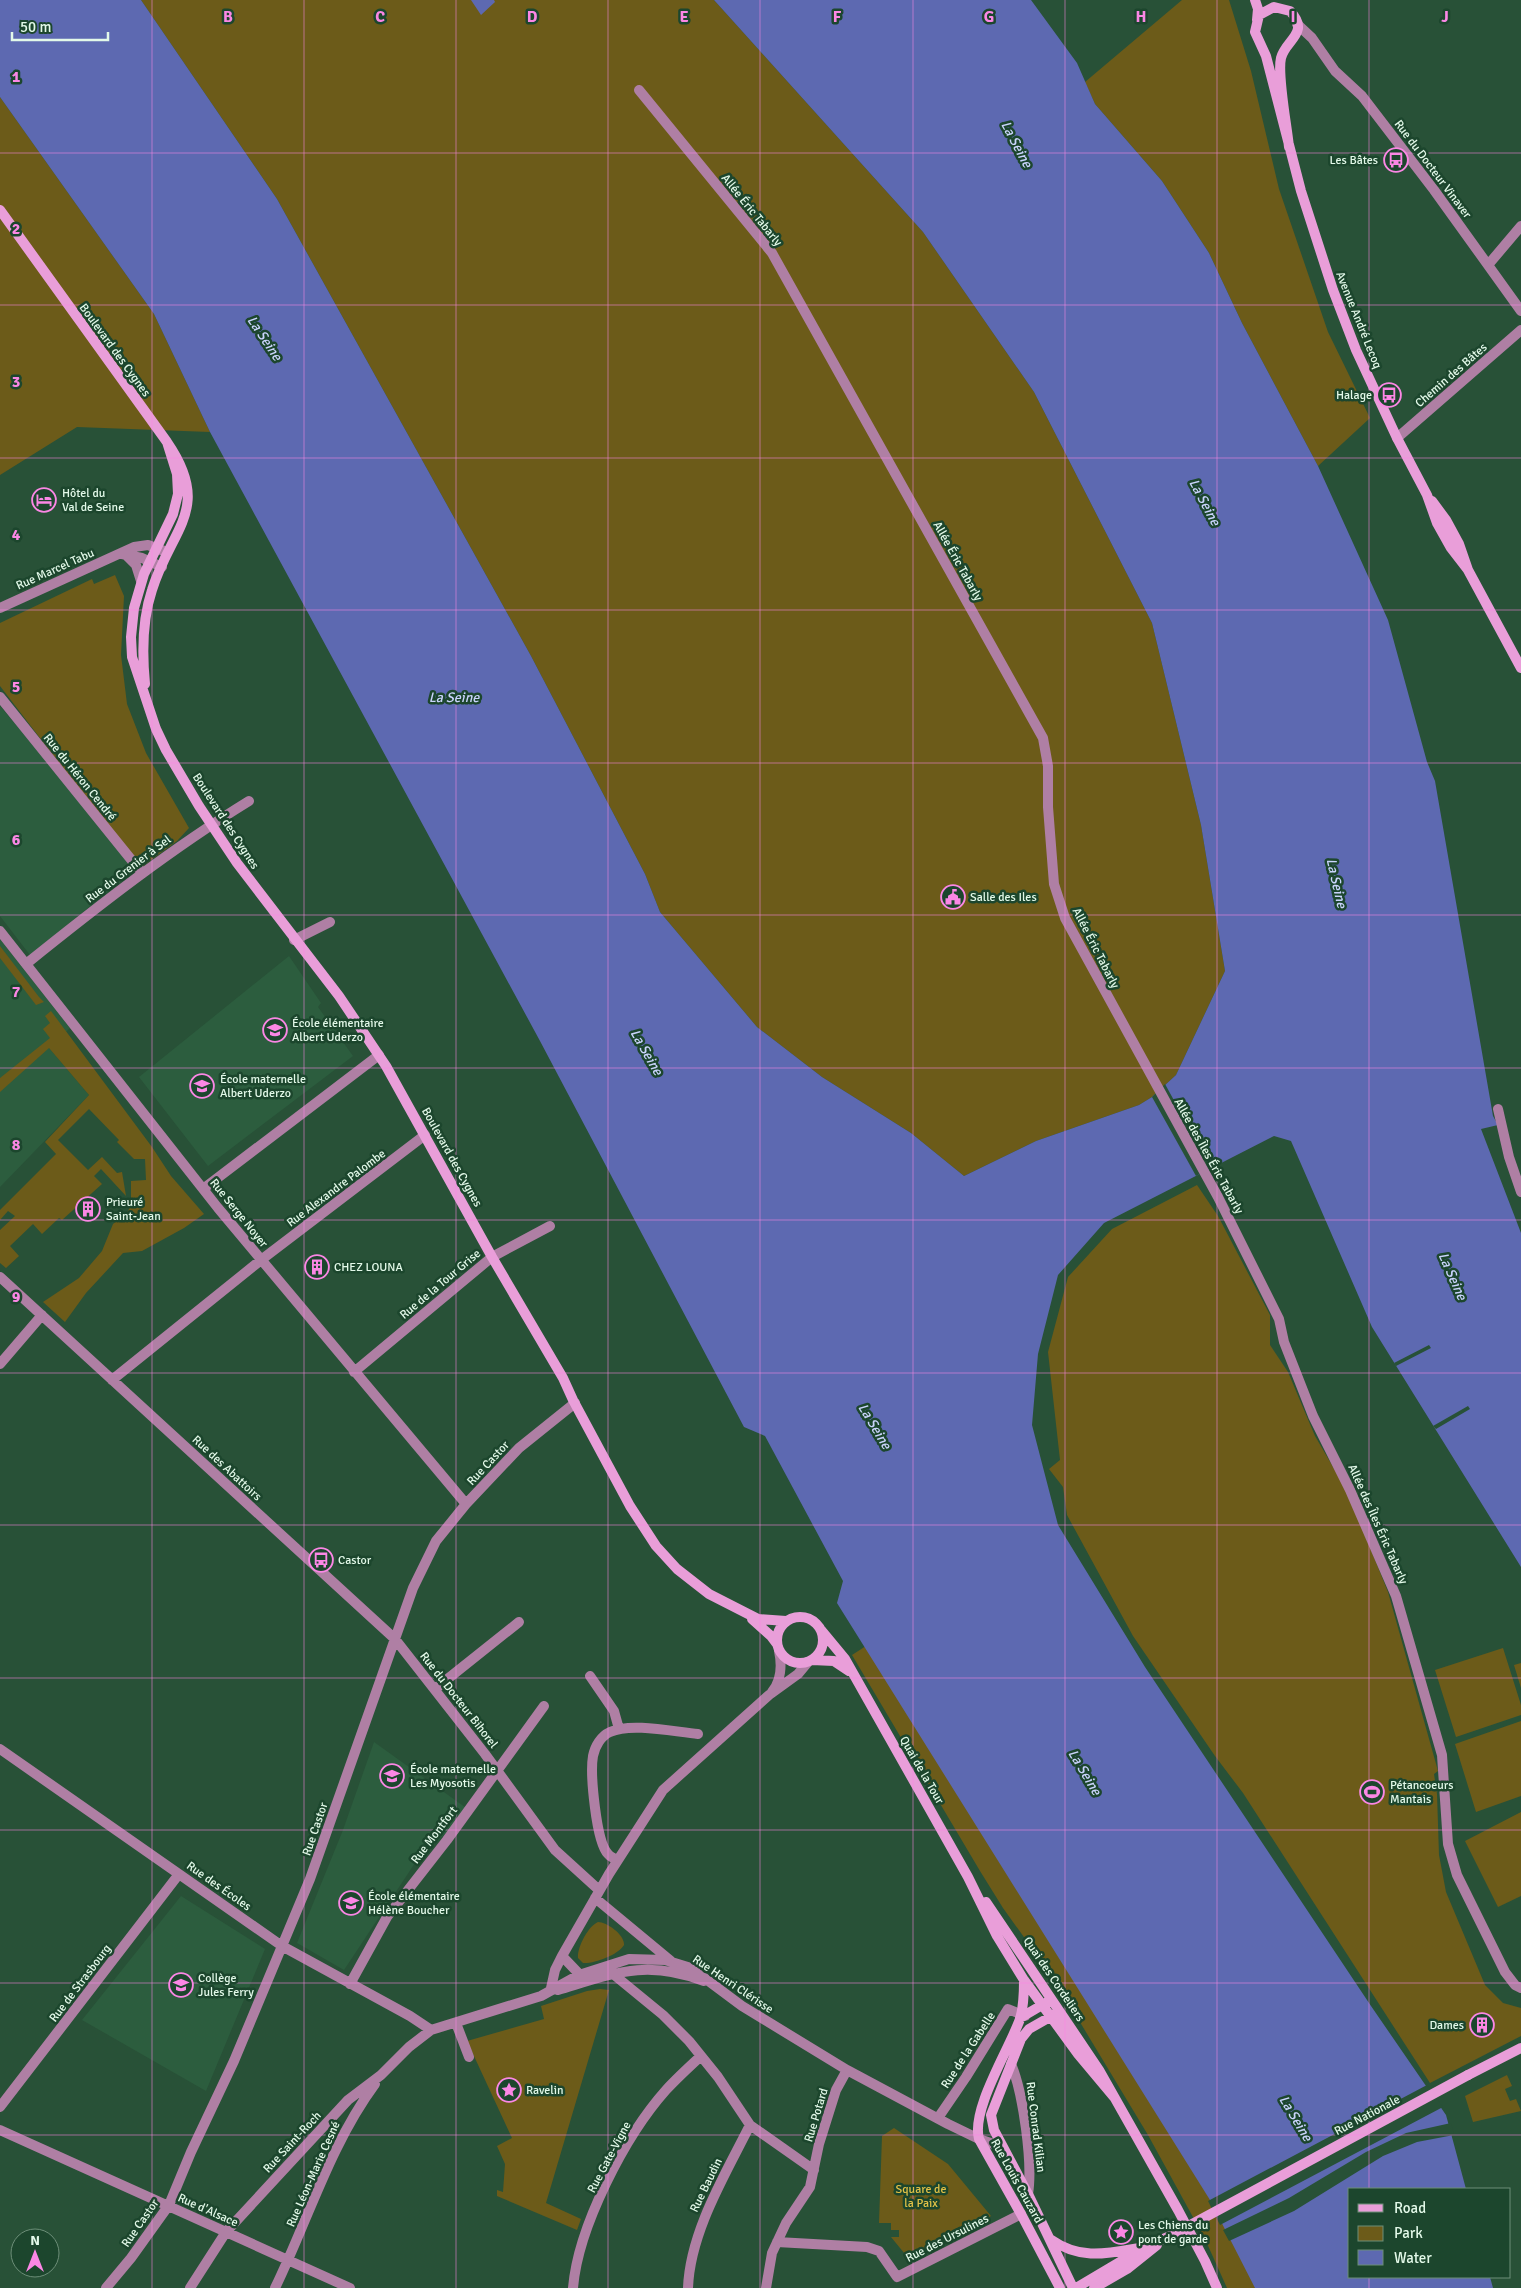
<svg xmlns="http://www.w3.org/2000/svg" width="1521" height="2288" viewBox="0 0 1521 2288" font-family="Signika,sans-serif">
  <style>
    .built { fill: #2c5d3e }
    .green { fill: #6c5b19 }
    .water { fill: #5d69b1 }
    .pier { fill: #285137 }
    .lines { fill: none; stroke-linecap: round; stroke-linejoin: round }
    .street { stroke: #af7fa4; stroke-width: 10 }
    .secondary { stroke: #e99ed9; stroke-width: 10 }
    .secondary-bridge { stroke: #e99ed9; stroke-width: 10 }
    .grid { fill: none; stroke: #fb87e5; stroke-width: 1; stroke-opacity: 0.55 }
    .labels { text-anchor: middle; stroke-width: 5; stroke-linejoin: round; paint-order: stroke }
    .poi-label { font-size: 12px; fill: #e3f9e9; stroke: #1c462d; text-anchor: start }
    .street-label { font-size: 12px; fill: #e3f9e9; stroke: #1c462d }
    .park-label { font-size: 12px; fill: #e1c147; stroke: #1c462d }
    .water-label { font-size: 14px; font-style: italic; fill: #cad4fc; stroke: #1c462d }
    .grid-label { font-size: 16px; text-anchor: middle; font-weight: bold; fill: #fb87e5; stroke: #1c462d; stroke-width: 5; stroke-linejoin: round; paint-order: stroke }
  </style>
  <rect width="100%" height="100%" fill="#285137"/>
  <path class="built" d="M0,706l137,162 -107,87 -30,-39z
    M0,939l70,89 -21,20 40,47 -89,92z
    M289,956l32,47 -3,4 35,49 -145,110 -69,-89z
    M374,1742l95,68 -54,53 -71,107 -47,-27 46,-113z
    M181,1896l84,53 -59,142 -124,-71z"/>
  <path class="green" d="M141,0h573l209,232 111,160 118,231 49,202 24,146 -49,104 -24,22 -13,8 -103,36 -72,35 -53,-43 -89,-56 -65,-50 -97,-115 -15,-38 -114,-218 -254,-457z
    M1182,0h47l22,71 28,118 49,143 42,86 -52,48 -76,-143 -33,-70 -47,-72 -67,-77 -10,-22z
    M0,97l154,217 56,118 -133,-5 -77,48z
    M115,575l9,21 -3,59 6,49 19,49 43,75 -12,13 -37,27 -140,-182v-63l92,-44 2,5z
    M0,946l39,51 5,5 -8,3 -36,-47z
    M51,1011l101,136 19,29 33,38 -20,14 -42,23 -19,2 -37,40 -21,29 -22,-20 36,-24 23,-27 11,-27 15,-13 3,-7v-23l15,-1 -1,-21h-11l-17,-17 2,-2 -30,-31 -31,31 30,30 14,-13 15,16 5,-1 4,24 -25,-27 -7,7 8,8 -40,36 -3,-2 -17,16 -9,-10 -23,22 9,10 -13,12 -6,-5v-33l15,-14 -7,-5 -8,9v-10l56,-56 -11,-12 44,-47 -40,-47 -49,44v-14l50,-40 -7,-9 7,-6 -5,-7z
    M1197,1185l21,31 52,99v30l18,27 27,64 32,55 41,101 50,179 -4,3 3,20 2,61 7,37 39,93 18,18 18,5v28l-91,47 -187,-290 -28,-37 -82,-120 -66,-121 -4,-28 -14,-18 11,-9 -12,-108 20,-75 44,-48z
    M869,1644l329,523 64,121h-35l-22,-49 -57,-104 -94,-156 -51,-71 -23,-37 -128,-216z
    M1503,1648l18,57v10l-65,22 -21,-67z
    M1521,1663v25l-7,-23z
    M1521,1721v75l-45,16 -21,-68z
    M1521,1812v84l-23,11 -33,-66z
    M598,1922c9,0 27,13 26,23 -6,10 -30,19 -41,18l-5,-5c-1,-10 10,-32 20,-36z
    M600,1989l9,1 -63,213 35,16 -4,11 -80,-34v-6l6,2 2,-28 -8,-18 15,-8 -45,-97 77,-22 -3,-13 46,-15z
    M1507,2075l5,11 -7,3 5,12 6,-2 5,12 -48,11 -8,-26z
    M894,2128l54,36 43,52 -82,43 -18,-22h8v-7h-8v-7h-12l3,-87z"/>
  <path class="water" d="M0,0h141l136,199 254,457 114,218 15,38 97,115 65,50 89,56 53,43 72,-35 103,-36 13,-8 24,-22 49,-104 -24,-146 -49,-202 -118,-231 -111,-160 -209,-232h317l46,63 18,41 67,77 47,72 33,70 76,143 70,154 39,142 8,19 58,335 5,9 -17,4 40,104v334l-149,-240 -81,-186 -17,-5 -170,87 -46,52 -20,79 -6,71 26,100 87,142 226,339 75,109 20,74h-116v88h140l3,11h-238l-45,-88 -373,-597 6,-22 -78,-145 -21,-9 -204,-386 -330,-609 -56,-118 -154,-217z
    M471,0h23l1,2 -14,13z"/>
  <path class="pier" d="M1165,1084l46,84 -15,8 -44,-79z
    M1429,1345l2,3 -35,18 -2,-3z
    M1468,1406l2,3 -34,20 -3,-3z
    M1427,2085l16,22 -223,118 -12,-24z
    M1451,2123l3,12 -37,7 -34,14 -89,55 -65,30 -6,-11 66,-32 77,-46 40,-19z"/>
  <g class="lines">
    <path class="street" d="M1297,24l15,14 23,33 27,25 72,94 87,121
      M639,90l133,163 271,485 5,28v41l6,77 11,34 153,279 61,122 5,23 29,74 37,74 46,106 46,159 6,89 9,31 48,97 10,13 6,3
      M1488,265l33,-39
      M1397,438l124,-108
      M122,554l20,4 20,9
      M126,555l10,10 5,16
      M0,608l134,-61 14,-2 16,6
      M0,697l142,176
      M0,931l218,277 248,296
      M294,940l36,-18
      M26,964c72,-58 145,-115 223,-163
      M1498,1109l11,48 12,35
      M203,1189l176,-134
      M0,1277l395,362 90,115 70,96 44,40
      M0,1364l42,-49
      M354,1372l138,-115 58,-31
      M112,1380l149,-120 164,-125
      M590,1676l24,35 5,18
      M435,1689l84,-67
      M772,1692c9,-11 10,-27 7,-41
      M0,1749l282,197 128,70 21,14
      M617,1860c-3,-2 -7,-3 -9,-6 -12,-12 -18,-81 -15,-98 2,-10 8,-20 17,-24 21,-10 65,0 88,2
      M595,1898l76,63
      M562,1956l22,23
      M613,1974l50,41 26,26 29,36 32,48 64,45
      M350,1984l37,-67 60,-77 97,-134
      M551,1988l4,-18 7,-14 47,-82 54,-84 106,-95 29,-21 10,-12
      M558,1990c57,-17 88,-31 146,-9
      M456,2023l13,34
      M1011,2064c12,28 22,99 17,130
      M0,2107l179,-233
      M938,2118l28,-41 42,-68 17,7
      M0,2130l350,158
      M777,2242l90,5 12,4 18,26 124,-63
      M106,2288l25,-30 38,-53 22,-53 43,-91 76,-182 103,-291 23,-47 30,-37 53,-56 56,-45
      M190,2288l36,-56 122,-132 33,-25 28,-28 22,-17 110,-34 38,-21 50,-16 36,1 26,8 51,38 105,64 101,54 31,15 23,8
      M275,2288c33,-68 55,-143 100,-204
      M573,2288c5,-61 52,-152 93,-198 11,-12 23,-23 35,-34
      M688,2288c2,-56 37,-113 62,-163
      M766,2288l6,-35 14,-30 24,-36 9,-43 17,-54 11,-20"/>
    <path class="secondary" d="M1255,0l3,9 -1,11
      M1289,147c-2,-21 -12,-72 -8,-89 4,-18 30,-25 9,-47l-16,-4 -15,8 -4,17 11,24 35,135 32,99 23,60 41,88 30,57 10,28 14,25 17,22
      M0,210l167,232c46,67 4,86 -15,148 -10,30 -10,63 -7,94
      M167,442l10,32 1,20 -5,20 -29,60 -10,34 -3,29 1,20 24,72 10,21 33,56 38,57 102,133 47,70 106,191 71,121 10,22 57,106 26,40 21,23 32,25 49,25 28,2
      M1432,501l14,19 13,24 9,26 53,98
      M777 1640a23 23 0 1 1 46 0a23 23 0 1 1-46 0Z
      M752,1619l19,17 6,8
      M821,1630l24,29 123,218 29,59 27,44 54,74 36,43
      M812,1660l22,1 15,10
      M986,1902l113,168 79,140 27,51 12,27
      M1024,1980c0,13 0,26 -4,39 -11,31 -49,90 -41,120l42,75 39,74
      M1057,2013l-28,16 -8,10 -30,76 3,15 34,64 45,94
      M1020,2018l29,-17
      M1468,2075l53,-27
      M1050,2239c30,21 55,15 89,9
      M1076,2288l69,-41 27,-12
      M1094,2288l33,-19 30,-24"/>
    <path class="secondary-bridge" d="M1172,2235l296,-160"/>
  </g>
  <path class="grid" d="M152,0v2288M304,0v2288M456,0v2288M608,0v2288M760,0v2288M913,0v2288M1065,0v2288M1217,0v2288M1369,0v2189M0,153h1521M0,305h1521M0,458h1521M0,610h1521M0,763h1521M0,915h1521M0,1068h1521M0,1220h1521M0,1373h1521M0,1525h1521M0,1678h1521M0,1830h1521M0,1983h1521M0,2135h1521M1369,2277v11"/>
  <defs>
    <g id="bus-ring" transform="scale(1.25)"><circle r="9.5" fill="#1c462d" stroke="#fb87e5" stroke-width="1.5"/><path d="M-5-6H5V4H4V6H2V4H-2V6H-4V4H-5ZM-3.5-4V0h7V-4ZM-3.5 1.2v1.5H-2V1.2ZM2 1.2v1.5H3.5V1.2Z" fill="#fb87e5"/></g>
    <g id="hotel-ring" transform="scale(1.25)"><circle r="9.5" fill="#1c462d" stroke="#fb87e5" stroke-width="1.5"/><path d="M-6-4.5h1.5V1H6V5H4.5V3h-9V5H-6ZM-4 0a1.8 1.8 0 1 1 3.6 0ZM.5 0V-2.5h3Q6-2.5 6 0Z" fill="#fb87e5"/></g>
    <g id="civic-ring" transform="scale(1.25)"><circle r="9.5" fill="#1c462d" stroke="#fb87e5" stroke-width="1.5"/><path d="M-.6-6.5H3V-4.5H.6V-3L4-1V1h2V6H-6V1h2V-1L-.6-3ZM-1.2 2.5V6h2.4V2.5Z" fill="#fb87e5"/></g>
    <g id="school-ring" transform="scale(1.25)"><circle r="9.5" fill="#1c462d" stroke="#fb87e5" stroke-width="1.5"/><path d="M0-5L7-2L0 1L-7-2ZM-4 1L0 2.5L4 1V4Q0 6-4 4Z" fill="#fb87e5"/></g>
    <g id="building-ring" transform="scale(1.25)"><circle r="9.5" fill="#1c462d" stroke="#fb87e5" stroke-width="1.5"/><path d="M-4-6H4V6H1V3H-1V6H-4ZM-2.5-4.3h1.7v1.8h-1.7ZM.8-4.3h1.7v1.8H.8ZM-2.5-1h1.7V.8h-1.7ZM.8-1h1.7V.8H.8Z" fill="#fb87e5"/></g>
    <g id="stadium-ring" transform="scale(1.25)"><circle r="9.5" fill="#1c462d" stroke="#fb87e5" stroke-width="1.5"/><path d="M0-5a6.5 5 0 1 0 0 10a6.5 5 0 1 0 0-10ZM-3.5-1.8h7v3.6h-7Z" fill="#fb87e5"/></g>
    <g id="sight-ring" transform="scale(1.25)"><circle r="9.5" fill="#1c462d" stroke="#fb87e5" stroke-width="1.5"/><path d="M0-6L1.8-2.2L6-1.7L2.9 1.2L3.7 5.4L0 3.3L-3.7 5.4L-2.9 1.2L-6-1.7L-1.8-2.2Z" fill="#fb87e5"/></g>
  </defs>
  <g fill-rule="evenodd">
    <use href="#bus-ring" x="1396" y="160"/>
    <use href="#bus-ring" x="1389" y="395"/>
    <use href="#hotel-ring" x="44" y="500"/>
    <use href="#civic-ring" x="953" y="897"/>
    <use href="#school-ring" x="275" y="1030"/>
    <use href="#school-ring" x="202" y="1086"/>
    <use href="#building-ring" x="88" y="1209"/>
    <use href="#building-ring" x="317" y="1267"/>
    <use href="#bus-ring" x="321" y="1560"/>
    <use href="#school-ring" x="392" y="1776"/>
    <use href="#stadium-ring" x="1372" y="1792"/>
    <use href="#school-ring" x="351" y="1903"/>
    <use href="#school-ring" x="181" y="1985"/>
    <use href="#building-ring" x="1482" y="2025"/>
    <use href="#sight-ring" x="509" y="2090"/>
    <use href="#sight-ring" x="1121" y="2232"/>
  </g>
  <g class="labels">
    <g class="poi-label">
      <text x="1378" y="164" text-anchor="end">Les Bâtes</text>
      <text x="1372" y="399" text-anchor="end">Halage</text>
      <text x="62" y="497">Hôtel du<tspan x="62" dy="14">Val de Seine</tspan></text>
      <text x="970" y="901">Salle des Iles</text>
      <text x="292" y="1027">École élémentaire<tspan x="292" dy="14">Albert Uderzo</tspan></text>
      <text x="220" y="1083">École maternelle<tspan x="220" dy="14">Albert Uderzo</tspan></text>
      <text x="106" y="1206">Prieuré<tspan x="106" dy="14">Saint-Jean</tspan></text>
      <text x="334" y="1271">CHEZ LOUNA</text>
      <text x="338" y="1564">Castor</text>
      <text x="410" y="1773">École maternelle<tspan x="410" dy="14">Les Myosotis</tspan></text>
      <text x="1390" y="1789">Pétancoeurs<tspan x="1390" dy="14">Mantais</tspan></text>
      <text x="368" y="1900">École élémentaire<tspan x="368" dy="14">Hélène Boucher</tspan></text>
      <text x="198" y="1982">Collège<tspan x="198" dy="14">Jules Ferry</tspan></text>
      <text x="1464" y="2029" text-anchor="end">Dames</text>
      <text x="526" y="2094">Ravelin</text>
      <text x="1138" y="2229">Les Chiens du<tspan x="1138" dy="14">pont de garde</tspan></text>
    </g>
    <g class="street-label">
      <text transform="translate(1433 169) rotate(53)" y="4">Rue du Docteur Vinaver</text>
      <text transform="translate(752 210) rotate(51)" y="4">Allée Éric Tabarly</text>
      <text transform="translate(1359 320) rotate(68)" y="4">Avenue André Lecoq</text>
      <text transform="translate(115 350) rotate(54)" y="4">Boulevard des Cygnes</text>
      <text transform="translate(1451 375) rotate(-41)" y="4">Chemin des Bâtes</text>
      <text transform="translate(958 561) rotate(61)" y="4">Allée Éric Tabarly</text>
      <text transform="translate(55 569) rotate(-24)" y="4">Rue Marcel Tabu</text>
      <text transform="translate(80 777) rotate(51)" y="4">Rue du Héron Cendré</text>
      <text transform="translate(226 821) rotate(57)" y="4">Boulevard des Cygnes</text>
      <text transform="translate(128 869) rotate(-37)" y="4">Rue du Grenier à Sel</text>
      <text transform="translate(1096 948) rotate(63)" y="4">Allée Éric Tabarly</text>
      <text transform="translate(1209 1156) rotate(61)" y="4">Allée des Îles Éric Tabarly</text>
      <text transform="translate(452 1157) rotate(61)" y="4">Boulevard des Cygnes</text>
      <text transform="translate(336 1188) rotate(-37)" y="4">Rue Alexandre Palombe</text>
      <text transform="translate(239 1213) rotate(51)" y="4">Rue Serge Noyer</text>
      <text transform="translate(440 1284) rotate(-40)" y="4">Rue de la Tour Grise</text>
      <text transform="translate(488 1463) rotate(-47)" y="4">Rue Castor</text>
      <text transform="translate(227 1468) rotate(43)" y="4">Rue des Abattoirs</text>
      <text transform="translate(1378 1524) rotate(66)" y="4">Allée des Îles Éric Tabarly</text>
      <text transform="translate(459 1700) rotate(52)" y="4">Rue du Docteur Bihorel</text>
      <text transform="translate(922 1770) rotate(60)" y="4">Quai de la Tour</text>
      <text transform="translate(315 1829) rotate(-71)" y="4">Rue Castor</text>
      <text transform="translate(434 1835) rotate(-53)" y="4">Rue Montfort</text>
      <text transform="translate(219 1886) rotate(35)" y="4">Rue des Écoles</text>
      <text transform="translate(1054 1979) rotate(56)" y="4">Quai des Cordeliers</text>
      <text transform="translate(80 1983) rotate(-53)" y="4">Rue de Strasbourg</text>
      <text transform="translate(733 1984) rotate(34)" y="4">Rue Henri Clérisse</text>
      <text transform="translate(968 2050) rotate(-57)" y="4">Rue de la Gabelle</text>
      <text transform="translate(816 2115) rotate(-73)" y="4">Rue Potard</text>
      <text transform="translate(1367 2115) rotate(-28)" y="4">Rue Nationale</text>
      <text transform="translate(1036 2127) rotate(83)" y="4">Rue Conrad Kilian</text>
      <text transform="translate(292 2142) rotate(-47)" y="4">Rue Saint-Roch</text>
      <text transform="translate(609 2157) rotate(-62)" y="4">Rue Gate-Vigne</text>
      <text transform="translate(313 2174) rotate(-66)" y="4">Rue Léon-Marie Cesné</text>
      <text transform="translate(1017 2181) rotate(61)" y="4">Rue Louis Cauzard</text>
      <text transform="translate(706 2185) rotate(-64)" y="4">Rue Baudin</text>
      <text transform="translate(208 2210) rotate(24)" y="4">Rue d'Alsace</text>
      <text transform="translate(140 2223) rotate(-55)" y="4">Rue Castor</text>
      <text transform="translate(947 2238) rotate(-27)" y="4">Rue des Ursulines</text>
    </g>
    <g class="park-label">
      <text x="921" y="2193">Square de<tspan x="921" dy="14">la Paix</tspan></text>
    </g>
    <g class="water-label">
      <text transform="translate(1017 144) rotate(62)" y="5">La Seine</text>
      <text transform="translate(265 338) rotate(56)" y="5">La Seine</text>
      <text transform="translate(1205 502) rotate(62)" y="5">La Seine</text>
      <text x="454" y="702">La Seine</text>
      <text transform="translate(1337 883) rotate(77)" y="5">La Seine</text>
      <text transform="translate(647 1052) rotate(60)" y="5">La Seine</text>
      <text transform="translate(1453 1276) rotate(66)" y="5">La Seine</text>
      <text transform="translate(875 1426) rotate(59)" y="5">La Seine</text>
      <text transform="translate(1085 1772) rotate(59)" y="5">La Seine</text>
      <text transform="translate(1296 2118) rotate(59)" y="5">La Seine</text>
    </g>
  </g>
  <g class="grid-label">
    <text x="228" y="22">B</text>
    <text x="380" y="22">C</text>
    <text x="532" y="22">D</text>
    <text x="684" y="22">E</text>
    <text x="837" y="22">F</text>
    <text x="989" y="22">G</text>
    <text x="1141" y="22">H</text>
    <text x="1293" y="22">I</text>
    <text x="1445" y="22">J</text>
    <text x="16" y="82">1</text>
    <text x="16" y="234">2</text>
    <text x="16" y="387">3</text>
    <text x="16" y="540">4</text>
    <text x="16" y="692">5</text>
    <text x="16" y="845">6</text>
    <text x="16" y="997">7</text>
    <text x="16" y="1150">8</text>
    <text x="16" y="1302">9</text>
  </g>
  <rect x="1348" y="2188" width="162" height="90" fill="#1c462d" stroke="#6c8e78"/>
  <rect x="1358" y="2204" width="25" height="8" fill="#e99ed9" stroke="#6c8e78"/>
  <text x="1394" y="2213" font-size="15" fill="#e3f9e9">Road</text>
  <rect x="1358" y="2226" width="25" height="15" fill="#6c5b19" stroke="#6c8e78"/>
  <text x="1394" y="2238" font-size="15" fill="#e3f9e9">Park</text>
  <rect x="1358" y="2250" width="25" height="15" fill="#5d69b1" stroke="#6c8e78"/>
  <text x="1394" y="2263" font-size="15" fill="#e3f9e9">Water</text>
  <g transform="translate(35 2253)"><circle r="24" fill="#1c462d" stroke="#6c8e78"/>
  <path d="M0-4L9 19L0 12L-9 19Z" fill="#fb87e5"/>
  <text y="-8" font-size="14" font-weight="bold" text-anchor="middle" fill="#e3f9e9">N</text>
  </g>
  <path d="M12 32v8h96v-8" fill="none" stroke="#e3f9e9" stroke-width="2.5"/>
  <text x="20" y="32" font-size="15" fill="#e3f9e9" stroke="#1c462d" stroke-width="4" paint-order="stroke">50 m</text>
</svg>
